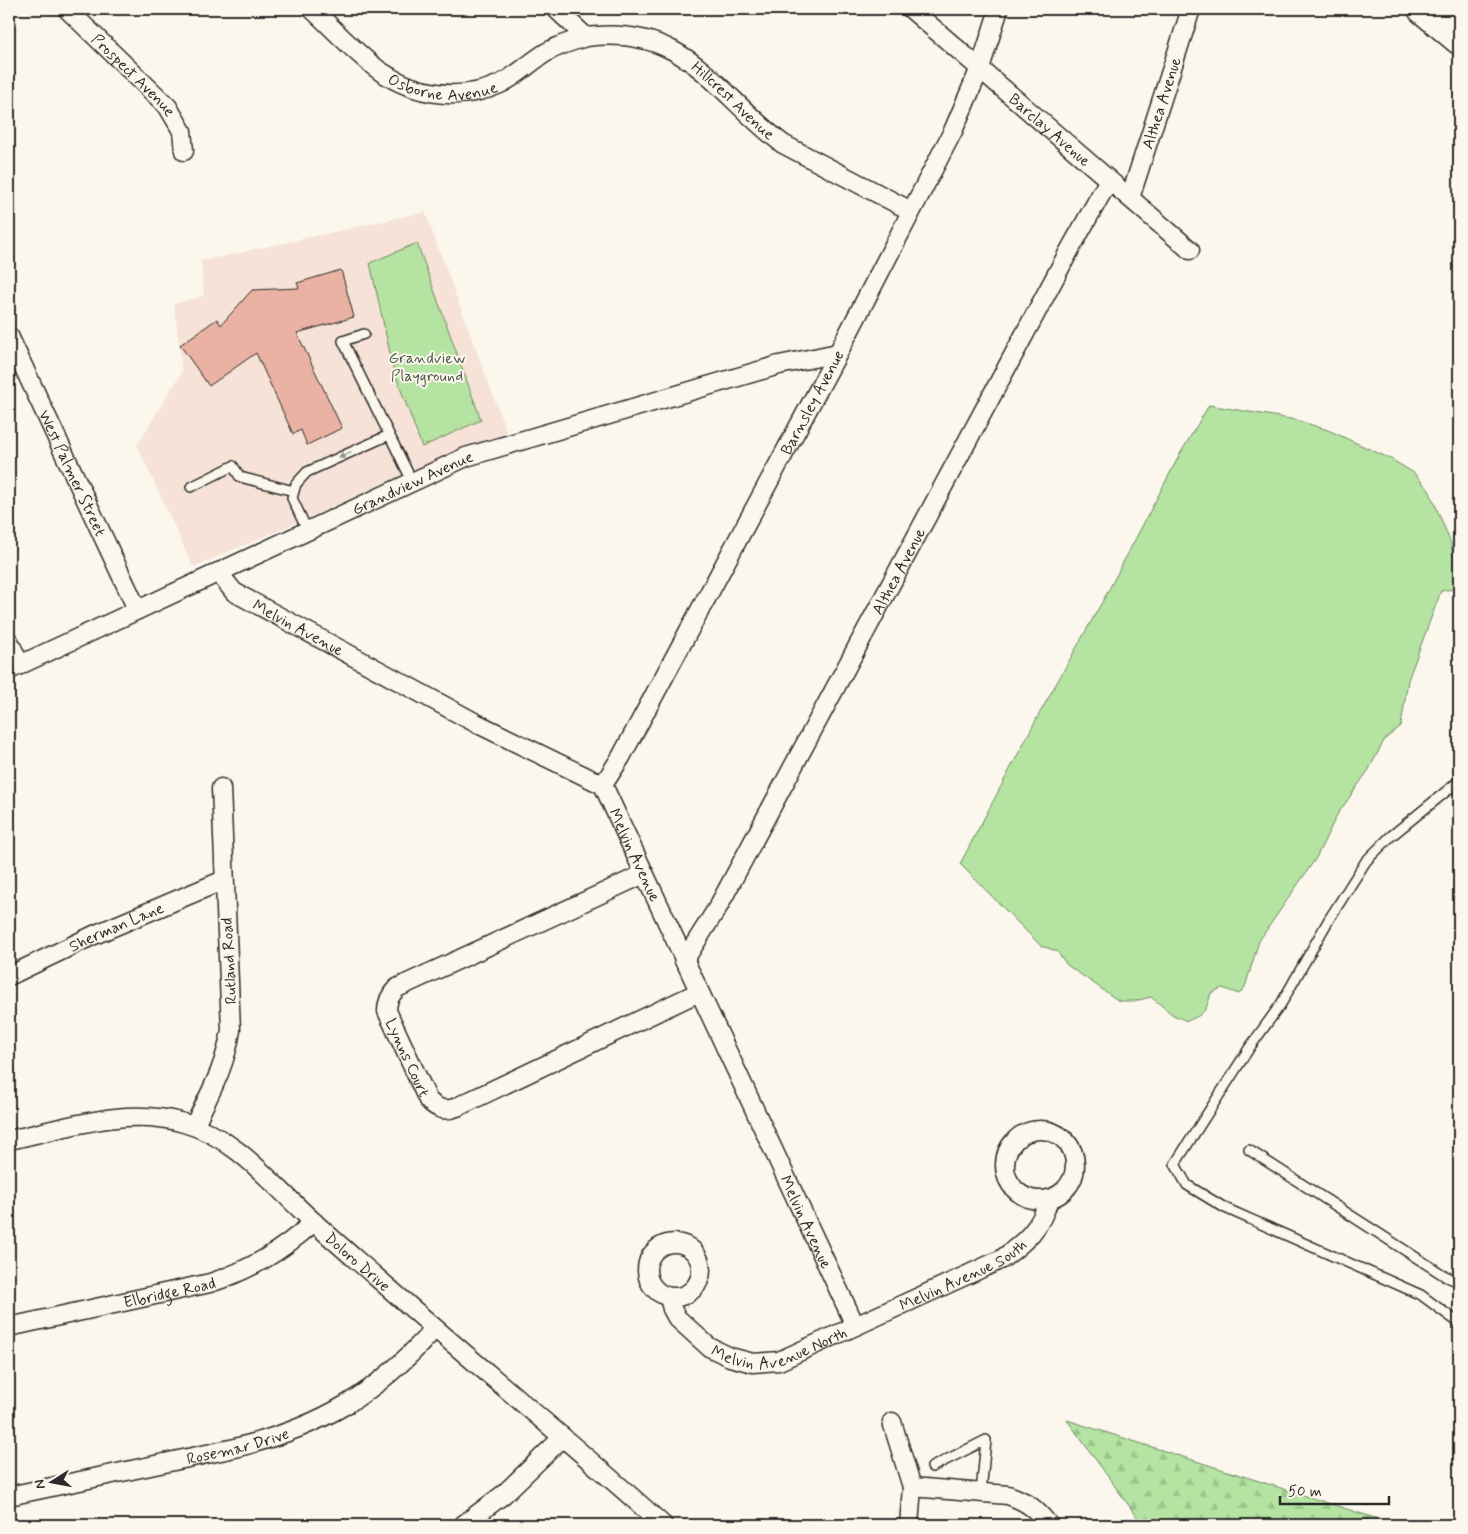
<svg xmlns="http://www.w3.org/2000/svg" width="1468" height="1534" viewBox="0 0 1468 1534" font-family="Mynerve,sans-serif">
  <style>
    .built { fill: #f6e2d6 }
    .green { fill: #b5e3a2; stroke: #708766 }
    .forest { fill: url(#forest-firs); stroke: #708766 }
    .building { fill: #eab2a2; stroke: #2b2b2b }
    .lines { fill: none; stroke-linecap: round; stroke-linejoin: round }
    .lane-casing { stroke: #2b2b2b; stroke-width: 12 }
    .street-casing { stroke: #2b2b2b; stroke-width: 21 }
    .primary-casing { stroke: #2b2b2b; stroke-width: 31 }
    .lane { stroke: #fbf7ec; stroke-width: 9 }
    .street { stroke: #fbf7ec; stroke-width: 18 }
    .primary { stroke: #fbf7ec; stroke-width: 28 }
    .oneway { fill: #93918c }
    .labels { text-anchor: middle; stroke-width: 4; stroke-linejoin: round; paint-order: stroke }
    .street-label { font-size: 16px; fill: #2b2b2b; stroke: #fbf7ec }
    .park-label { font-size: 16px; fill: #4e5949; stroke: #fbf7ec }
  </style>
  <defs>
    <pattern id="forest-firs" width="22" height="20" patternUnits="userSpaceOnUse" patternTransform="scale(1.25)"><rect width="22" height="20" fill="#b5e3a2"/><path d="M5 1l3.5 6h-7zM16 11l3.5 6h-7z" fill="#9cc38c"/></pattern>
  </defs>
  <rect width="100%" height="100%" fill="#fbf7ec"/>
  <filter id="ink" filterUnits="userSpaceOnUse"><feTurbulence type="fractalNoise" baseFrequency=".02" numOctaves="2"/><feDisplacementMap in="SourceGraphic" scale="10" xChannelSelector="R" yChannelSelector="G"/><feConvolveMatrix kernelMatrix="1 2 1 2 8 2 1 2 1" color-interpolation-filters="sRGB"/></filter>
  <g filter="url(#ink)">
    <path class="built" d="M425,212l82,221 -314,134 -56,-122 45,-73 -8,-68 30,-8 -3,-35z"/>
    <path class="green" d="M417,243l64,177 -59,27 -28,-76 -24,-108z
      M1209,405l87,15 32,10 61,28 25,15 15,17 22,53 4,23 -2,23 -12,2 -33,89 -7,46 -16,13 -17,32 -31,44 -21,43 -57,83 -14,46 -6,7 -17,-6 -11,5c-5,18 -6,21 -24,28l-14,-6 -22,-18 -16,4h-16l-52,-36 -10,-14 -16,-5 -81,-82 77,-146 69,-123 74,-141z"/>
    <path class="forest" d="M1067,1420l330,105h-254z"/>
    <path class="building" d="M341,270l13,47 -57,16 45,95 -35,17 -6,-15 -8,4 -37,-81 -47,33 -29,-41 37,-26 4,6 31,-35 47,-2 -2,-5z"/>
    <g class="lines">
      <g class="lane-casing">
        <path id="lane" d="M364,334l-21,7 69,140
          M191,487l42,-21 7,11 54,14
          M307,530l-15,-32 4,-14 11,-12 82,-37
          M1459,781l-69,56 -24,24 -38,60 -47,83 -31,43 -75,117 12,21 38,23 196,87 38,28
          M1249,1150l196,126 14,6
          M932,1467l54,-27 -5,53"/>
      </g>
      <g class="street-casing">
        <g id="street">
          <path id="s1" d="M67,9l101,98 14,24 2,20"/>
          <path id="s2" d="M312,9c22,20 43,44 68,62 35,24 80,31 120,13 17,-8 30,-22 47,-32 12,-7 25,-11 39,-15"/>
          <path id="s3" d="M556,9l30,28c101,-13 128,55 197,107l128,67"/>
          <path id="s4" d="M911,9l279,241"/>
          <path id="s5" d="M1130,198l61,-189"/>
          <path id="s6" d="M9,336l128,273"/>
          <path id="s7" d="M218,572l16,20 242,131 127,62 252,540"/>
          <path d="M9,641l11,24"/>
          <path id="s8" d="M9,670l457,-213 313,-92 59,-12"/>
          <path id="s9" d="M603,785l18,-28 217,-404 115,-222 27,-63 19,-59"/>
          <path id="s10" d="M644,874l-247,114c-7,7 -10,13 -10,23l41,89c9,9 17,12 29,7l242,-115"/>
          <path id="s11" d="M684,961l34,-54 350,-654 41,-73"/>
          <path id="s12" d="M9,976l85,-41 130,-55"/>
          <path d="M194,1126c16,-33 31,-58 37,-96l-10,-242"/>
          <circle cx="1040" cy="1165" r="35"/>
          <path id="s13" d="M9,1140c57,-12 117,-34 175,-17 48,13 83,55 118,88 24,23 49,44 73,65 95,84 194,164 288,249"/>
          <circle cx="674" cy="1270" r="27"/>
          <path id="s14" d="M669,1297l3,12 5,9 32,29 21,10 23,6 26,-2 223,-102c24,-18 39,-31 47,-60"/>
          <path id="s15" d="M9,1327l201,-44c41,-13 71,-32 104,-61"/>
          <path d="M892,1422l20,65 -3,38"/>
          <path d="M912,1487l96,8c20,7 28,14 41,30"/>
          <path id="s16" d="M9,1496l226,-48c85,-21 141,-53 199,-119"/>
          <path d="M463,1525l41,-31 59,-57"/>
        </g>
      </g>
      <g class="primary-casing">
        <path id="primary" d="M1422,9l37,31"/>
      </g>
      <use href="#lane" class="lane"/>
      <use href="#street" class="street"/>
      <use href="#primary" class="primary"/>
    </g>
    <defs><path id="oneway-solid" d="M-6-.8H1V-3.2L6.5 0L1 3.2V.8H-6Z" transform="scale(1.25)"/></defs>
    <use class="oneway" href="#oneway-solid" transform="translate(345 455) rotate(156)"/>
  </g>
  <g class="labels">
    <g class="street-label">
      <text dy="6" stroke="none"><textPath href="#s1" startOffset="94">Prospect Avenue</textPath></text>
      <text dy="6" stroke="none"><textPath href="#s2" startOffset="159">Osborne Avenue</textPath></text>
      <text dy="6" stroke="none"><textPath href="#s3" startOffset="209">Hillcrest Avenue</textPath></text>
      <text dy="6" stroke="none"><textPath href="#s5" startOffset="100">Althea Avenue</textPath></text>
      <text dy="6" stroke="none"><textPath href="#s4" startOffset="184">Barclay Avenue</textPath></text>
      <text dy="6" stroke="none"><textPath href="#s9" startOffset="436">Barnsley Avenue</textPath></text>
      <text dy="6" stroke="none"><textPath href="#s6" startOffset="151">West Palmer Street</textPath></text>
      <text dy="6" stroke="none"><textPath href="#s8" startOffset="445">Grandview Avenue</textPath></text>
      <text dy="6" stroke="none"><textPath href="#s11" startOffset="445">Althea Avenue</textPath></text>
      <text dy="6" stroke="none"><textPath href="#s7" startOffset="99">Melvin Avenue</textPath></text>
      <text dy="6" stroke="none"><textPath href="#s7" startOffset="519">Melvin Avenue</textPath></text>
      <text dy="6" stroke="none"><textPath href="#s12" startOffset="118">Sherman Lane</textPath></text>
      <text transform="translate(228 961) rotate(-93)" y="6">Rutland Road</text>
      <text dy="6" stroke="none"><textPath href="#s10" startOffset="349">Lynns Court</textPath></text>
      <text dy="6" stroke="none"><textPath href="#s7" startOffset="924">Melvin Avenue</textPath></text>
      <text dy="6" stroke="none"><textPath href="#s13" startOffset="402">Doloro Drive</textPath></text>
      <text dy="6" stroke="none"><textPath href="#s14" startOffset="342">Melvin Avenue South</textPath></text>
      <text dy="6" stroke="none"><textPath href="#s15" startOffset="164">Elbridge Road</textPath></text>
      <text dy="6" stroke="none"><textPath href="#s14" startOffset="141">Melvin Avenue North</textPath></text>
      <text dy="6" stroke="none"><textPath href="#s16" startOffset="234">Rosemar Drive</textPath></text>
    </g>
    <g class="park-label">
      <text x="427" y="363">Grandview<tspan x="427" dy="18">Playground</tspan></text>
    </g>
  </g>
  <rect width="1468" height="1534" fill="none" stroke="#fbf7ec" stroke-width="30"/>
  <rect x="15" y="15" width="1438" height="1504" fill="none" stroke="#2b2b2b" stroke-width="2" filter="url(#ink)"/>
  <g transform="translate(52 1482) rotate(259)" stroke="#fbf7ec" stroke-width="4" paint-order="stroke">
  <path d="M0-4L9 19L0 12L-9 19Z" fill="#2b2b2b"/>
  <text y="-8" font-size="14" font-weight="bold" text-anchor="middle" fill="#2b2b2b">N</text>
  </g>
  <path d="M1280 1496v8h109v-8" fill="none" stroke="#2b2b2b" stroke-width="2.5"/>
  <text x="1288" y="1496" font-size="15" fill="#2b2b2b" stroke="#fbf7ec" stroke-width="4" paint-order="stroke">50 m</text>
</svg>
